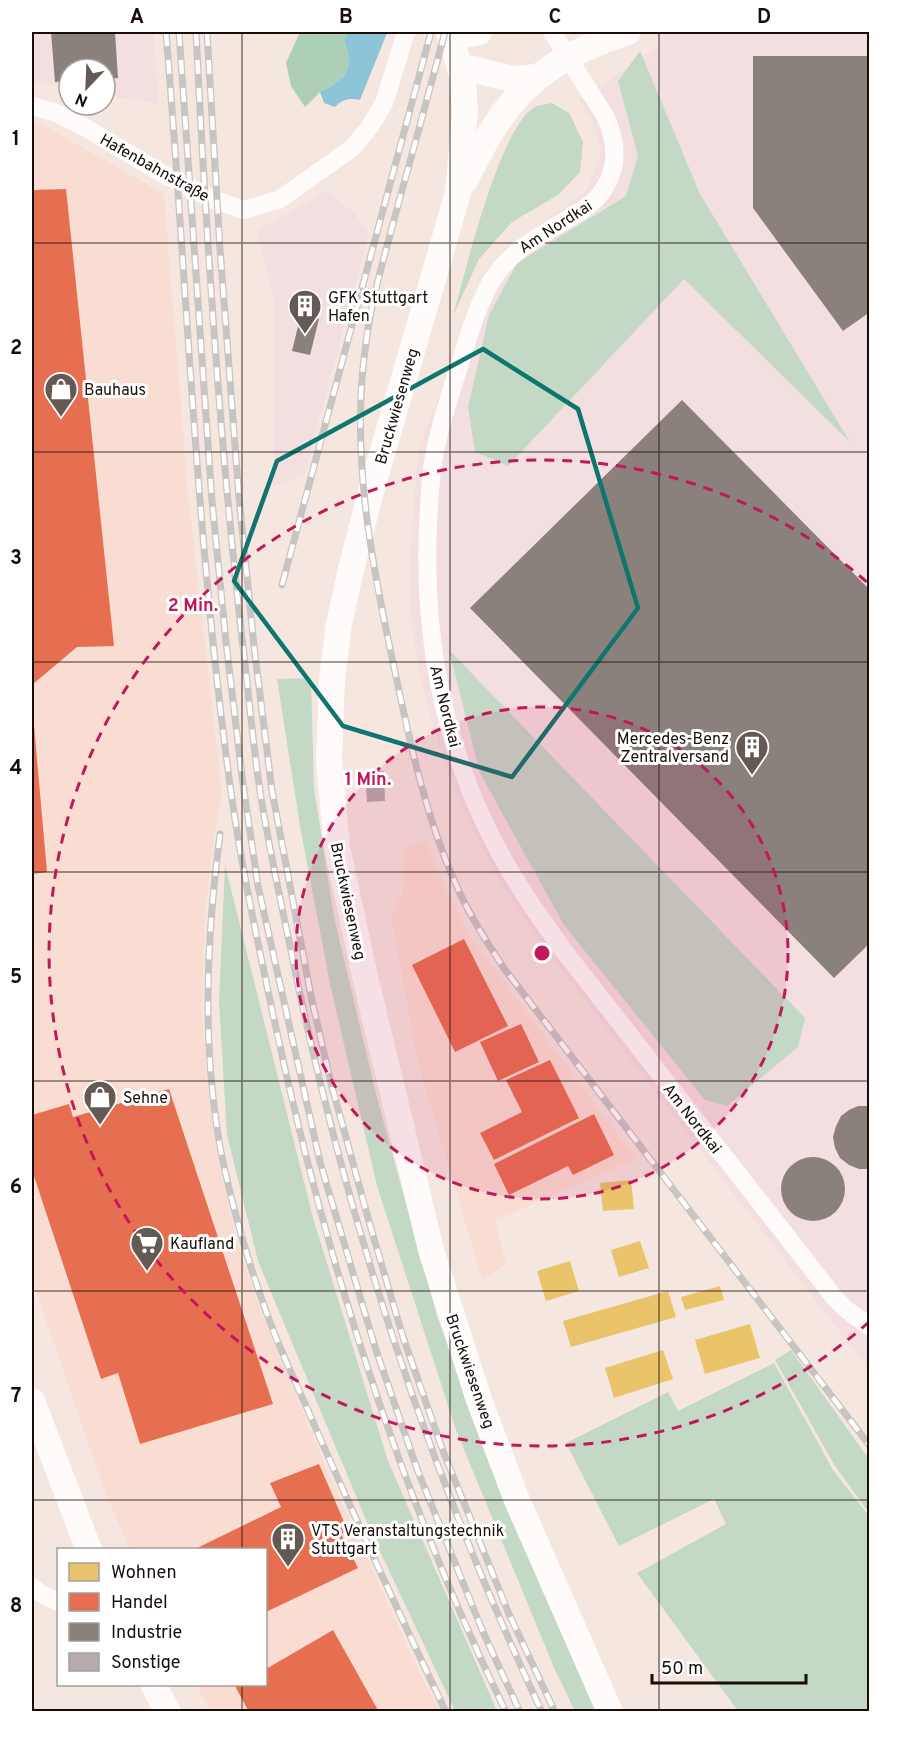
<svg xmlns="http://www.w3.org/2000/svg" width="901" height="1743" viewBox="0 0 901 1743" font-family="Overpass,sans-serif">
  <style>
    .built { fill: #faddd2 }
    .industrial { fill: #f3dee0 }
    .green { fill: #c3d9c6 }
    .forest { fill: #adceb7 }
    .water { fill: #8dc4d7 }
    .homes { fill: #e9c46a }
    .shops { fill: #e76f51 }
    .industry { fill: #8a817c }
    .building { fill: #b6aaaa }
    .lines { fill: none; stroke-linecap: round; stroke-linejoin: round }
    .street { stroke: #fefbfa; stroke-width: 18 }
    .secondary { stroke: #fefbfa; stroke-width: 26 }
    .rail-casing { stroke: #c8c4c2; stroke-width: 7 }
    .rail { stroke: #fff; stroke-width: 4.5; stroke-dasharray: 14; stroke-linecap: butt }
    .marked { fill: none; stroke: #0f766e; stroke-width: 4.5; stroke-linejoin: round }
    .grid { fill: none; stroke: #180d09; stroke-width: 1.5; stroke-opacity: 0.55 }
    .ring { fill: none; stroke: #c2185b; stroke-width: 3; stroke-dasharray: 10 8 }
    .labels { text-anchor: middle; stroke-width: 6; stroke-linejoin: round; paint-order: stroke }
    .street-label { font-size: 16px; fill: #180d09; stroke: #fff }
    .poi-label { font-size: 16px; fill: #180d09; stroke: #fff; text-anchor: start }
    .centre { fill: #c2185b; stroke: #fff; stroke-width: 3 }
    .ring-label { font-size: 18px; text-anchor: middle; font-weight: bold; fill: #c2185b; stroke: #fff; stroke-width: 6; stroke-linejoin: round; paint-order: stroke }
    .neatline { fill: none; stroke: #180d09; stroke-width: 2 }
    .grid-label { font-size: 20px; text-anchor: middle; font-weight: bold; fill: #180d09 }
  </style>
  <rect width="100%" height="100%" fill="#f5e6e0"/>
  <path class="built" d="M32,121l6,1 126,72 24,300 34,299 -7,38 -10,79 -3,102 6,79 10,70 20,84 25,72 65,155 91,200 21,39h-229l-15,-26 70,-1v-134l-136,-1 -23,-51 -75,-218z
    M426,839l14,40 28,55 168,225 -141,62 11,44 -24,14 -64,-216 -27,-148 12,-24v-41z"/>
  <path class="industrial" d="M32,32h121l6,72 -54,-10v-25h-36v18l-37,-5z
    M655,32h214v1338l-330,-430 -43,-63 -32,-64 -21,-52 -23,-86 -9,-56v-69l7,-98 65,-172 23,-32 80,-56 15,-38 -9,-34 -13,-19 81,-56z
    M327,191l27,22 15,21 -65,241 -31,11 2,-185 -19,-70z"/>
  <path class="green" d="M640,51l60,143 150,248 -166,-163 -176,187 -33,-14 -7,-45 21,-92 28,-52 109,-67 12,-40 -20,-75z
    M552,103l17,10 14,29 -3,30 -22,23 -46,27 -33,37 -26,57c12,-42 46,-189 82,-209 4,-2 12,-3 17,-4z
    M449,650l356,368 -7,29 -71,59 -22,-6 -141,-175 -84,-152z
    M311,678l3,110 20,129 43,181 60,218 73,199 89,196h-24l-20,-41 -99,-240 -79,-244 -47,-202 -30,-158 -23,-147z
    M225,865l88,353 75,243 109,250h-42l-84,-179 -113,-271 -31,-126 -8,-134z
    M791,1350l78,109v54l-34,-47 -60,-106z
    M774,1363l59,107 36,46v195h-131l-101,-138 89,-49 -12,-25 -95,47 -53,-103 102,-51 10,19z"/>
  <path class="forest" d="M300,32h48l-4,8 6,13 -1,16 -11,14 -18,9 -15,15 -14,-21 -5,-23z"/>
  <path class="water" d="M348,32l39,1 -27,67c-11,-2 -17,-1 -25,7l-11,-4 -4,-11c26,-12 36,-23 24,-52z"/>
  <path class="homes" d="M631,1180l3,29 -31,2 -3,-28z
    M640,1241l9,27 -30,9 -8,-27z
    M570,1261l9,30 -33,10 -9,-30z
    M720,1286l4,14 -39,10 -4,-13z
    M668,1291l8,26 -105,30 -8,-26z
    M750,1324l10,34 -55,16 -10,-34z
    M663,1350l10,29 -59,19 -9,-30z"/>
  <path class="shops" d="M66,189l48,457 -37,1 -45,38v-495z
    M32,714h1l14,158 -15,2z
    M464,939l44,87 -53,26 -43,-87z
    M521,1024l18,38 -41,19 -18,-39z
    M550,1060l29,58 -85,42 -14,-27 42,-21 -16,-32z
    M169,1089l104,315 -133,40 -22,-71 -17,6 -69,-209v-55l37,-11 4,13z
    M594,1114l20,41 -41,20 -5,-9 -59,29 -15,-31z
    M319,1464l29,67 -7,3 17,34 -92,44v-62h-73l88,-43 -11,-24z
    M333,1630l46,82h-130l-14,-26 3,-2h28v-15z"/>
  <path class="industry" d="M51,32h64l3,46 -13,1v-10h-36v12l-14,1z
    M753,56h117v256l-27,19 -90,-123z
    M301,314l18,5 -9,36 -18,-4z
    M682,400l188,190v353l-36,35 -364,-370z
    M858,1106h12v63h-11l-10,-4 -9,-7 -5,-10 -2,-11 3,-11 5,-10 8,-6z
    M781 1189a32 32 0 1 1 64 0a32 32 0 1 1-64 0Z"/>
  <path class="building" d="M384,771l1,30 -18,1 -2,-30z"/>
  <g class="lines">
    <path class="street" d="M552,32l53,84c11,23 14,48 0,71 -9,16 -24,24 -39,33 -29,17 -57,32 -75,62 -17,30 -25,65 -36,97 -8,25 -16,51 -21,77 -4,23 -5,47 -6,70 -5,109 15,217 65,314 20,40 45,75 71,111l270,346 13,13 23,17
      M32,106l22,6 32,16 75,45 51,26 32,11 36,-11 71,-50 18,-21 15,-25 22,-71
      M32,1587l8,6 18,9"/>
    <path class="secondary" d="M449,32l14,47 2,33 -7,81 -88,302 -20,79 -11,50 -7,55 -3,82 8,87 29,133 65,269 48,150 37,98 94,214
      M451,38l28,-6
      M459,66l54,13 24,-2
      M464,182c10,-17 18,-36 29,-53 32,-53 77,-78 135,-97
      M32,1401l57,149
      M153,1684l15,28"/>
    <g class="rail-casing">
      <path id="rail" d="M166,32c21,253 30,508 65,760 10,72 25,142 40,213 51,243 126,483 235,707
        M179,32l33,469 14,141 17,142 15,102 62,276 55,185 42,122 66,163 37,80
        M196,32c10,202 23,404 46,606 6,48 10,98 17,146 8,55 20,109 31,162 53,265 137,522 252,766
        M207,32l13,217 19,249 15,148 18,145 40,210 19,82 39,142 33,112 40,114 66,163 46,98
        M445,32c-15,56 -30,113 -46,169 -12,47 -27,94 -33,142 -16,108 5,218 28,324 16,76 32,153 65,224 12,27 28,51 44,76l367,479
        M282,585l149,-553
        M220,834c-14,109 -19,218 3,328 11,51 26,103 44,152 14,39 33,77 49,115 42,95 85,189 130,283"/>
    </g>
    <use href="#rail" class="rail"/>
  </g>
  <path class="marked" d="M483,349l95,60 60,199 -126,169 -169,-51 -109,-145 43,-120z"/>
  <path class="grid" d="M242,32v1518M450,32v1680M659,32v1680M32,243h838M32,452h838M32,662h838M32,872h838M32,1081h838M32,1291h838M32,1500h838M242,1684v28"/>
  <circle cx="542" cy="953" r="246" fill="#c2185b" fill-opacity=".12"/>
  <g class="ring">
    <circle cx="542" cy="953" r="246"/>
    <path d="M869 1322A493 493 0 1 1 869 584"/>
  </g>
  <defs>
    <g id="building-pin" transform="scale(1.725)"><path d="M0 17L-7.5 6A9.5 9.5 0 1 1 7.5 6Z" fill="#655954" stroke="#fff"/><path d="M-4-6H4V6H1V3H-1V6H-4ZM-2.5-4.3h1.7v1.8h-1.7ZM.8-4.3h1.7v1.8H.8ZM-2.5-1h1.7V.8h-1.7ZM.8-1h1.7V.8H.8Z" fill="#fff"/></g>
    <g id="shop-pin" transform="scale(1.725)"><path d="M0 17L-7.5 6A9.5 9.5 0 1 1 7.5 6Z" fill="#655954" stroke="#fff"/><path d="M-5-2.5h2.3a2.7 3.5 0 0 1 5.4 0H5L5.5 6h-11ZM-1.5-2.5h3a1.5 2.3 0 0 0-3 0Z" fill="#fff"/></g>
    <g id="supermarket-pin" transform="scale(1.725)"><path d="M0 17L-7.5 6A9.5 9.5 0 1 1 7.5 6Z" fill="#655954" stroke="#fff"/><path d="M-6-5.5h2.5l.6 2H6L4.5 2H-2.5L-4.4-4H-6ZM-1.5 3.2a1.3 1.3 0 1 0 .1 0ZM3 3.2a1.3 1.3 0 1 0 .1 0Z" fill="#fff"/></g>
  </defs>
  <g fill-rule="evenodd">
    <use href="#building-pin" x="305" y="306"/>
    <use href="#shop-pin" x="61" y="389"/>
    <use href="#building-pin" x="752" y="747"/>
    <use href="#shop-pin" x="100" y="1097"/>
    <use href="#supermarket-pin" x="147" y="1243"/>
    <use href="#building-pin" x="288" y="1539"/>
  </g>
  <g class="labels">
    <g class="street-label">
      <text transform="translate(155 167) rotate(29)" y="6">Hafenbahnstraße</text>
      <text transform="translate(555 226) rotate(-33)" y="6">Am Nordkai</text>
      <text transform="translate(396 406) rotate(-74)" y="6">Bruckwiesenweg</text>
      <text transform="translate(446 706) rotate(76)" y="6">Am Nordkai</text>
      <text transform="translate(349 901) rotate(78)" y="6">Bruckwiesenweg</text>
      <text transform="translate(693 1118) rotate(52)" y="6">Am Nordkai</text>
      <text transform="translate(471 1371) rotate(71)" y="6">Bruckwiesenweg</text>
    </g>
    <g class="poi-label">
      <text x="328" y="303">GFK Stuttgart<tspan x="328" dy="18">Hafen</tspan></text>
      <text x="84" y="395">Bauhaus</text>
      <text x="729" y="744" text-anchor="end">Mercedes-Benz<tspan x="729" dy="18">Zentralversand</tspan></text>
      <text x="123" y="1103">Sehne</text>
      <text x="170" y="1249">Kaufland</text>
      <text x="311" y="1536">VTS Veranstaltungstechnik<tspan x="311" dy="18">Stuttgart</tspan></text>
    </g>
  </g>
  <circle cx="542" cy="953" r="9" class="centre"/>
  <g class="ring-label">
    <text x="193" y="611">2 Min.</text>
    <text x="368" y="785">1 Min.</text>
  </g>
  <rect width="901" height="1743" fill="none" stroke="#ffffff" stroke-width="66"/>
  <rect x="57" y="1548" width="210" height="138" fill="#ffffff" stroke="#a39e9d" stroke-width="1.5"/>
  <rect x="69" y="1563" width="30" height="18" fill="#e9c46a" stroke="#a39e9d" stroke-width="1.5"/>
  <text x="111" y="1578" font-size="18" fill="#180d09">Wohnen</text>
  <rect x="69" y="1593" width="30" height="18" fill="#e76f51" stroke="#a39e9d" stroke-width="1.5"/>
  <text x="111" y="1608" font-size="18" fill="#180d09">Handel</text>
  <rect x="69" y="1623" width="30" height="18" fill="#8a817c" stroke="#a39e9d" stroke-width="1.5"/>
  <text x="111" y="1638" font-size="18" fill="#180d09">Industrie</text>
  <rect x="69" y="1653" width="30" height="18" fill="#b6aaaa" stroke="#a39e9d" stroke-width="1.5"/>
  <text x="111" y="1668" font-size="18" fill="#180d09">Sonstige</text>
  <g transform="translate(87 87) rotate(203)"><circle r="28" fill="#ffffff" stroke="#a39e9d" stroke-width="1.5"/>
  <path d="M0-4.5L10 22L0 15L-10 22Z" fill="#655954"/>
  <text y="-9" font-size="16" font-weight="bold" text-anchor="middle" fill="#180d09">N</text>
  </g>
  <path d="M652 1674v9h154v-9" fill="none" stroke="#180d09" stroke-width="3"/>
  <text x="661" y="1674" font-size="18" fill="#180d09" stroke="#ffffff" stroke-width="4.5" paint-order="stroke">50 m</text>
  <rect x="33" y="33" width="835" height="1677" class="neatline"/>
  <g class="grid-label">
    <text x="137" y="23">A</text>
    <text x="346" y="23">B</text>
    <text x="555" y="23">C</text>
    <text x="764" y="23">D</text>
    <text x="16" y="145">1</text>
    <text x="16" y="354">2</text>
    <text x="16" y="564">3</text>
    <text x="16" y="774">4</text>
    <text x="16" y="983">5</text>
    <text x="16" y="1193">6</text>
    <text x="16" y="1402">7</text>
    <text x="16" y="1612">8</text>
  </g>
</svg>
